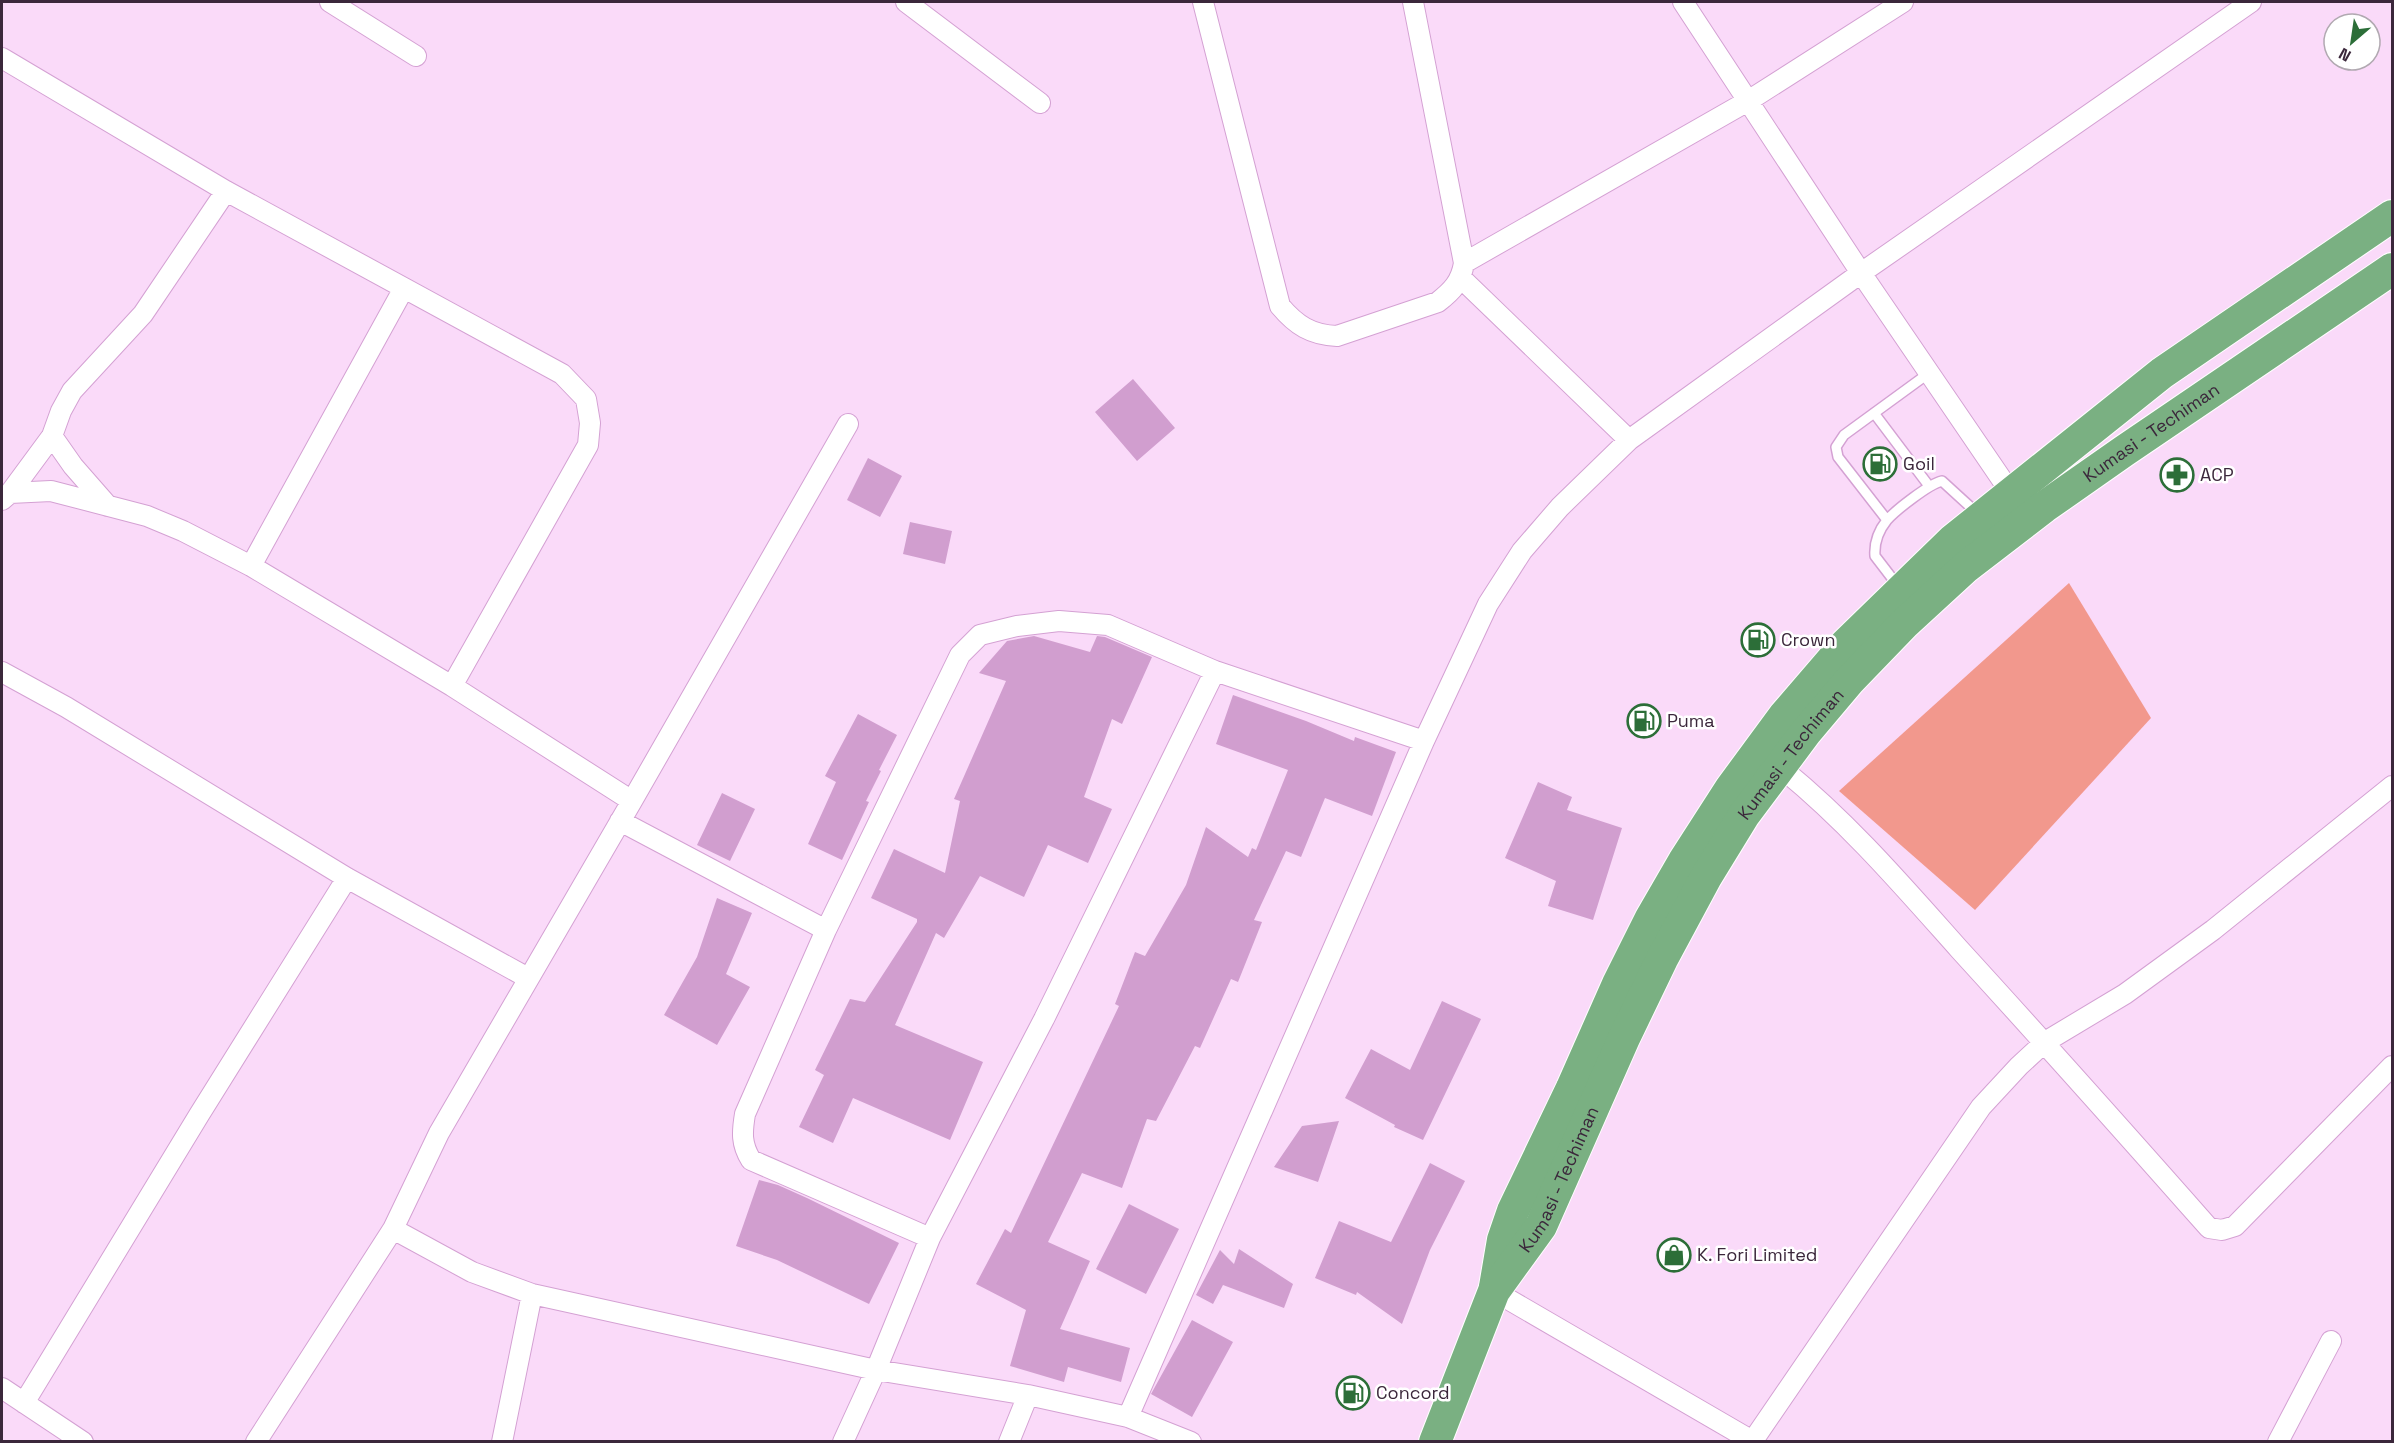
<svg xmlns="http://www.w3.org/2000/svg" width="2394" height="1443" viewBox="0 0 2394 1443" font-family="'Space Grotesk',sans-serif">
  <style>
    .green { fill: #f2988d }
    .building { fill: #d19ecf }
    .lines { fill: none; stroke-linecap: round; stroke-linejoin: round }
    .service-casing { stroke: #d4a1d3; stroke-width: 12 }
    .minor-casing { stroke: #d4a1d3; stroke-width: 22 }
    .trunk-casing { stroke: #fff; stroke-width: 34 }
    .service { stroke: #fff; stroke-width: 9 }
    .minor { stroke: #fff; stroke-width: 20 }
    .trunk { stroke: #7ab082; stroke-width: 32 }
    .labels { text-anchor: middle; stroke-width: 5; stroke-linejoin: round; paint-order: stroke }
    .street-label { font-size: 18px; fill: #3b273b; stroke: #fff }
    .poi-label { font-size: 18px; fill: #3b273b; stroke: #fff; text-anchor: start }
  </style>
  <rect width="100%" height="100%" fill="#fadaf9"/>
  <path class="green" d="M2069,583l82,135 -176,192 -136,-119z"/>
  <path class="building" d="M1133,379l42,49 -38,33 -42,-49z
    M868,458l34,18 -22,41 -33,-17z
    M910,522l42,9 -7,33 -42,-10z
    M1034,636l56,16 7,-16 8,1 47,20 -30,67 -10,-5 -28,78 28,12 -24,54 -40,-18 -24,52 -44,-21 -36,62 -8,-5 -41,92 88,37 -33,78 -97,-42 -20,45 -34,-16 25,-52 -9,-5 35,-71 15,3 52,-80v-3l-46,-21 23,-49 51,24 15,-72 -6,-2 52,-118 -27,-8 28,-32z
    M1233,695l73,26 48,20 1,-4 41,15 -24,64 -47,-18 -24,59 -15,-6 -32,69 8,2 -24,60 -7,-3 -31,69 -5,-2 -39,75 -9,-2 -25,69 -40,-15 -34,69 42,19 -30,68 70,19 -9,34 -53,-15 -4,15 -54,-16 16,-56 -50,-26 29,-55 6,4 108,-227 -4,-2 20,-52 10,4 41,-71 20,-58 42,30 4,-9 4,2 32,-80 -72,-26z
    M858,714l39,21 -18,35 2,1 -15,30 3,1 -27,58 -34,-16 28,-62 -11,-6z
    M1538,782l34,15 -5,13 55,18 -29,92 -45,-14 8,-25 -51,-23z
    M722,793l33,16 -25,52 -33,-16z
    M717,898l35,15 -26,61 24,13 -33,58 -53,-30 33,-58z
    M1442,1001l39,18 -58,121 -29,-13 1,-2 -50,-27 26,-49 39,21z
    M1339,1121l-21,61 -44,-15 28,-41z
    M1430,1163l35,18 -35,69 -28,74 -45,-32 -1,3 -41,-17 24,-57 52,21z
    M759,1180l19,5 29,13 92,45 -30,61 -92,-44 -41,-14z
    M1129,1204l50,25 -33,65 -50,-25z
    M1239,1249l54,35 -9,24 -61,-23 -10,19 -17,-9 24,-45 14,14z
    M1192,1320l41,22 -41,75 -41,-23z"/>
  <g class="lines">
    <g class="service-casing">
      <path id="service" d="M1874,413l55,73
        M1887,520l-49,-63 -2,-10 8,-12 85,-62
        M1898,586l-23,-30c-1,-13 4,-26 12,-36 9,-10 42,-36 55,-39l35,32"/>
    </g>
    <g class="minor-casing">
      <path id="minor" d="M330,2l86,54
        M906,2l134,101
        M1203,2l77,304c16,19 31,29 57,30l101,-34c14,-11 23,-20 26,-39l-51,-261
        M1683,2l178,271 150,220
        M2,58l224,133 336,183 24,25 4,24 -2,22 -136,241
        M1464,263l284,-162 155,-99
        M1461,278l168,162
        M848,424l-216,377 -193,332 -46,96 79,43 60,22 344,76 152,25 100,22 63,25
        M52,436l21,30 35,40
        M10,493l42,-57 9,-25 11,-20 71,-77 83,-123
        M2,500l8,-7 41,-2 96,25 36,15 68,35 201,120 180,115
        M251,566l153,-278
        M2,672l64,35 281,171 181,100
        M1780,767c67,54 122,118 179,182 84,92 167,185 250,279l13,2 13,-4 157,-160
        M620,821l206,109
        M930,1238l-179,-78c-10,-16 -9,-28 -6,-46l81,-184 134,-275 20,-20 37,-9 42,-5 49,4 107,46 209,70
        M1494,1291l260,151
        M2,1388l81,54
        M24,1403l175,-288 148,-237
        M1128,1417l296,-676 64,-137 34,-53 38,-44 69,-67 232,-167 390,-271
        M256,1442l137,-213
        M502,1442l30,-148
        M843,1442l33,-72 54,-132 114,-219 171,-348
        M1009,1442l19,-47
        M1752,1442l229,-335 38,-41 26,-24 80,-48 88,-64 179,-144
        M2278,1442l53,-101"/>
    </g>
    <g class="trunk-casing">
      <g id="trunk">
        <path d="M1495,1287l8,-47 10,-29 59,-123 46,-104 33,-66 33,-57 47,-73 53,-72 62,-72 107,-104 209,-167 230,-157"/>
        <path id="s1" d="M1435,1442l59,-151 47,-65 83,-188 38,-79 44,-82 38,-62 62,-83 43,-51 56,-58 61,-56 78,-60 80,-56 268,-182"/>
      </g>
    </g>
    <use href="#service" class="service"/>
    <use href="#minor" class="minor"/>
    <use href="#trunk" class="trunk"/>
  </g>
  <defs>
    <g id="fuel-ring" transform="scale(1.725)"><circle r="9.5" fill="#fff" stroke="#2c6e38" stroke-width="1.5"/><path d="M-5.5-6h7V0h2V4h1.3V-2.5L3-4.5l.8-.8L6-3V5H2.5V1h-1V6h-7ZM-4.2-4.7v3.2H.2V-4.7Z" fill="#2c6e38"/></g>
    <g id="pharmacy-ring" transform="scale(1.725)"><circle r="9.5" fill="#fff" stroke="#2c6e38" stroke-width="1.5"/><path d="M-2-6h4v4h4v4h-4v4h-4v-4h-4v-4h4Z" fill="#2c6e38"/></g>
    <g id="shop-ring" transform="scale(1.725)"><circle r="9.5" fill="#fff" stroke="#2c6e38" stroke-width="1.5"/><path d="M-5-2.5h2.3a2.7 3.5 0 0 1 5.4 0H5L5.5 6h-11ZM-1.5-2.5h3a1.5 2.3 0 0 0-3 0Z" fill="#2c6e38"/></g>
  </defs>
  <g fill-rule="evenodd">
    <use href="#fuel-ring" x="1880" y="464"/>
    <use href="#pharmacy-ring" x="2177" y="475"/>
    <use href="#fuel-ring" x="1758" y="640"/>
    <use href="#fuel-ring" x="1644" y="721"/>
    <use href="#shop-ring" x="1674" y="1255"/>
    <use href="#fuel-ring" x="1353" y="1393"/>
  </g>
  <g class="labels">
    <g class="street-label">
      <text dy="6" stroke="none"><textPath href="#s1" startOffset="1264">Kumasi - Techiman</textPath></text>
      <text dy="6" stroke="none"><textPath href="#s1" startOffset="778">Kumasi - Techiman</textPath></text>
      <text dy="6" stroke="none"><textPath href="#s1" startOffset="292">Kumasi - Techiman</textPath></text>
    </g>
    <g class="poi-label">
      <text x="1903" y="470">Goil</text>
      <text x="2200" y="481">ACP</text>
      <text x="1781" y="646">Crown</text>
      <text x="1667" y="727">Puma</text>
      <text x="1697" y="1261">K. Fori Limited</text>
      <text x="1376" y="1399">Concord</text>
    </g>
  </g>
  <rect width="2394" height="1443" fill="none" stroke="#3b273b" stroke-width="6"/>
  <g transform="translate(2352 42) rotate(209)"><circle r="28" fill="#ffffff" stroke="#b1a9b1" stroke-width="1.5"/>
  <path d="M0-4.5L10 22L0 15L-10 22Z" fill="#2c6e38"/>
  <text y="-9" font-size="16" font-weight="bold" text-anchor="middle" fill="#3b273b">N</text>
  </g>
</svg>
